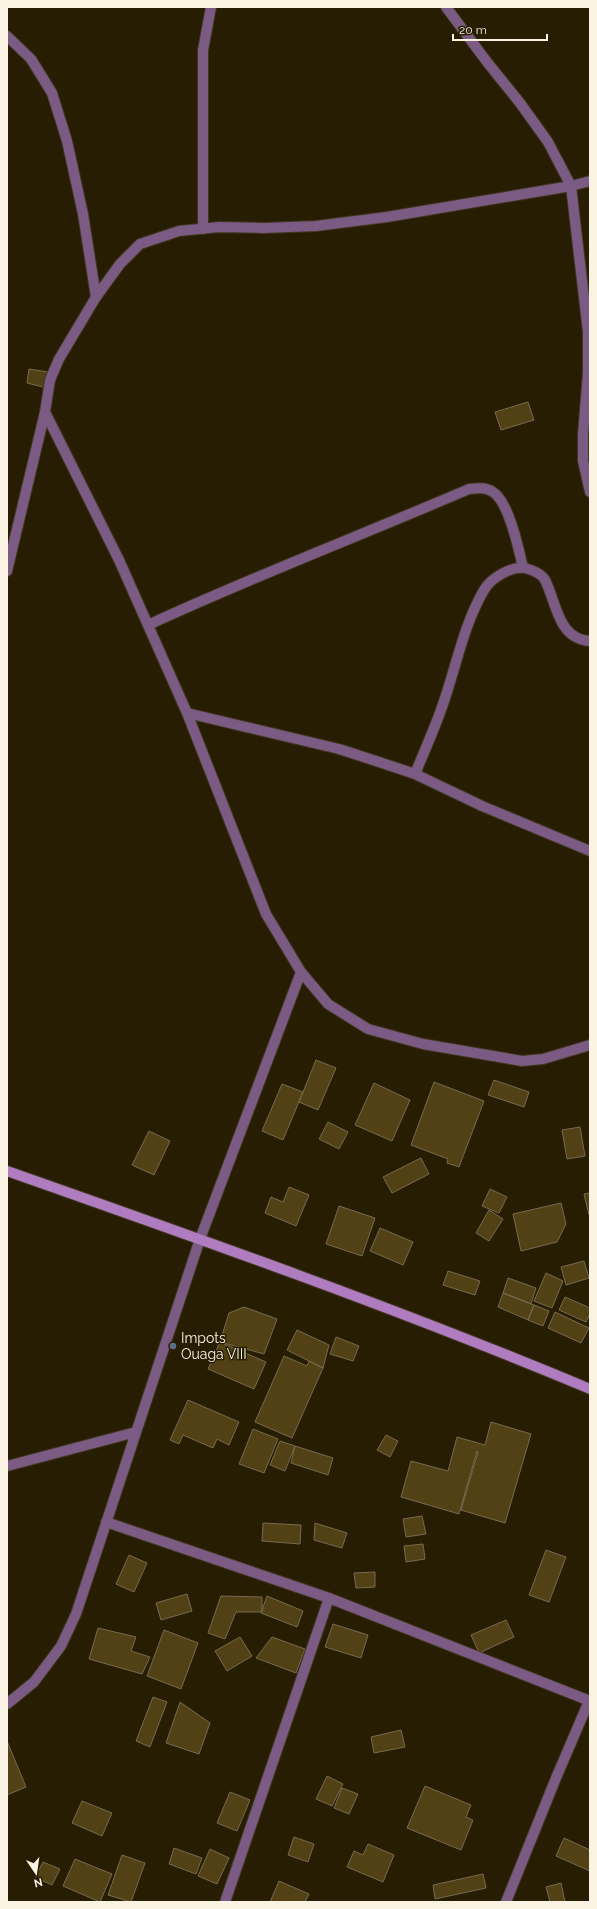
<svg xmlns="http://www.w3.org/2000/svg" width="597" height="1909" viewBox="0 0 597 1909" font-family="Raleway,sans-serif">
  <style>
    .building { fill: #534116; stroke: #776b4f }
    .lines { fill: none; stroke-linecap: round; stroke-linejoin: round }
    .street-casing { stroke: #40371e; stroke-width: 12 }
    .secondary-casing { stroke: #40371e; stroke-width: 12 }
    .street { stroke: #7b5a84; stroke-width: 10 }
    .secondary { stroke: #b07cc0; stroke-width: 10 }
    .service-dot { fill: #5c6f8a; stroke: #271d03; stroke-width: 1.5 }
    .labels { text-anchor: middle; stroke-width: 3; stroke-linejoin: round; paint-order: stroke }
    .poi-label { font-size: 14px; fill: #faf3e3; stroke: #271d03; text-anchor: start }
  </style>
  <rect width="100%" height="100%" fill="#271d03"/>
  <path class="building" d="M29,369l19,3 -1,16 -20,-5z
    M528,402l6,18 -33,10 -6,-18z
    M316,1060l20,8 -18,42 -19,-8z
    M494,1080l35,12 -5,15 -36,-12z
    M434,1082l50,19 -25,66 -12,-4 1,-4 -37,-14z
    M374,1083l36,17 -18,41 -37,-16z
    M282,1084l21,8 -20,48 -21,-9z
    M328,1122l20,10 -9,17 -20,-10z
    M580,1127l5,29 -18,3 -5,-29z
    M149,1131l21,10 -16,34 -22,-10z
    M421,1158l8,16 -37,19 -9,-16z
    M289,1187l20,8 -13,31 -31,-13 6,-16 12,5z
    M490,1189l17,8 -8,16 -17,-7z
    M590,1193v22h-1l-5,-21z
    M561,1203l5,21 -9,18 -36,9 -8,-37z
    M339,1206l36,12 -13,38 -36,-12z
    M489,1210l14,9 -14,22 -13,-8z
    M380,1228l33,14 -10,23 -33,-14z
    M584,1261l5,17 -23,7 -5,-18z
    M448,1271l32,10 -5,14 -32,-10z
    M546,1273l17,8 -11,27 -18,-7z
    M508,1278l28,10 -5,16 -28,-11z
    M503,1293l31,12 -6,15 -30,-13z
    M565,1297l25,11v6l-4,8 -27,-12z
    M534,1305l15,6 -6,15 -15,-6z
    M244,1307l33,12 -13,35 -44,-12 9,-29z
    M555,1312l34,16 -8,15 -33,-15z
    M297,1330l32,15 -6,23 -36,-18z
    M336,1337l23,9 -6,15 -23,-7z
    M220,1342l46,20 -12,27 -46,-20z
    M284,1356l23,10 2,-5 14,7 -31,70 -37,-16z
    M188,1400l51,22 -10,23 -12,-6 -4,9 -30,-13 -4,9 -9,-4z
    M491,1422l40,12 -26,89 -44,-13 17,-58 -1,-1 -18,63 -58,-17 10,-36 37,10 9,-34 28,8z
    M253,1429l25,10 -14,34 -25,-9z
    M386,1435l12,6 -8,16 -13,-7z
    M280,1441l15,5 -10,25 -15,-6z
    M295,1446l38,12 -5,17 -37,-12z
    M422,1516l4,18 -20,3 -3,-18z
    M263,1523l38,2 -1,19 -38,-3z
    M315,1523l32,10 -5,15 -28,-8z
    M423,1544l2,15 -19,3 -2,-16z
    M546,1550l20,7 -17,45 -20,-7z
    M129,1555l18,8 -13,29 -18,-8z
    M375,1572v15l-19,1 -2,-15z
    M187,1594l5,17 -31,9 -5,-17z
    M221,1596l41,1v15h-26l-11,27 -17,-6z
    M267,1596l36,15 -6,16 -36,-14z
    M506,1620l8,17 -35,16 -8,-18z
    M333,1624l35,11 -7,23 -36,-11z
    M98,1628l38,9 -5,14 19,6 -8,17 -53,-15z
    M164,1630l34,13 -17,46 -34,-13z
    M240,1637l12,19 -25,15 -12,-20z
    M272,1637l33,12 -9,24 -40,-15z
    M153,1697l14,5 -17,45 -14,-6z
    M180,1702l30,21 -11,31 -33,-11z
    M401,1730l4,17 -31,6 -3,-16z
    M7,1741l19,46 -19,8z
    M327,1776l16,8 -11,22 -16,-7z
    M425,1786l46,19 -5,12 7,3 -12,30 -54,-22z
    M342,1788l16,6 -9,20 -15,-6z
    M230,1792l20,8 -13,31 -20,-8z
    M82,1801l30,12 -10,23 -30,-13z
    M294,1837l20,7 -6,18 -20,-7z
    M564,1838l26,12v21l-34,-15z
    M368,1844l26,11 -11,27 -36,-15 7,-16 9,4z
    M174,1848l28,10 -6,16 -27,-10z
    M210,1849l19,9 -12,26 -19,-8z
    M122,1855l23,8 -14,39 -23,-7z
    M75,1859l37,15 -12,28 -37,-16z
    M43,1862l17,7 -8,16 -17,-8z
    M483,1874l3,14 -51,11 -2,-14z
    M279,1881l30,13 -4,8h-35z
    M561,1883l4,19h-15l-4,-15z"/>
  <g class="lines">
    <g class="street-casing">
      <path id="street" d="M446,7l41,55 33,41 28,39 23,44 17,146v41l-5,61v27l7,31
        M7,36l24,23 21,34 15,48 16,73 13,83
        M590,181l-19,5 -184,31 -71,9 -52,2 -45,-1 -40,4 -39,13 -20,20 -24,33 -37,62 -9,21 -5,32 74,148 68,153 79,201 35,58 27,32 40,25 55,15 99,17 21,-2 47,-14
        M203,229v-179l8,-43
        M7,571l38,-159
        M148,625c106,-49 214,-90 321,-136 9,-1 17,-2 24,3 16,10 26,58 30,76
        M187,713l152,36 37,12 39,13 67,32 108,45
        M415,774c9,-22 19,-44 27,-67 14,-39 21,-81 42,-117 7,-12 27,-24 41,-22 7,2 17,6 20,12 12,24 13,59 45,61
        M7,1466l129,-34
        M106,1522l223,76 261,103
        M7,1704l27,-22 27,-36 15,-32 124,-375 101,-267
        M225,1902l104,-304
        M506,1902l50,-124 33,-77"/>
    </g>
    <g class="secondary-casing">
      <path id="secondary" d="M7,1171c196,69 392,138 583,218"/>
    </g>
    <use href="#street" class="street"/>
    <use href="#secondary" class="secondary"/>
  </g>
  <circle class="service-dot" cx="173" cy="1346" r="4"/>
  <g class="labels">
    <g class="poi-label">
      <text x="181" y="1343">Impots<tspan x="181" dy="16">Ouaga VIII</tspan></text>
    </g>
  </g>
  <rect width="597" height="1909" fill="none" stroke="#faf3e3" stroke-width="16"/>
  <g transform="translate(36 1873) rotate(167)" stroke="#271d03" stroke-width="3" paint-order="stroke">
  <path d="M0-3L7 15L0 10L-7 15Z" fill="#faf3e3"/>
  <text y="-6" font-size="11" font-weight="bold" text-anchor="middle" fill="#faf3e3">N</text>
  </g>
  <path d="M453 34v6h94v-6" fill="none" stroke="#faf3e3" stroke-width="2"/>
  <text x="459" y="34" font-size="12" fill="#faf3e3" stroke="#271d03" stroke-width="3" paint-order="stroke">20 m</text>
</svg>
